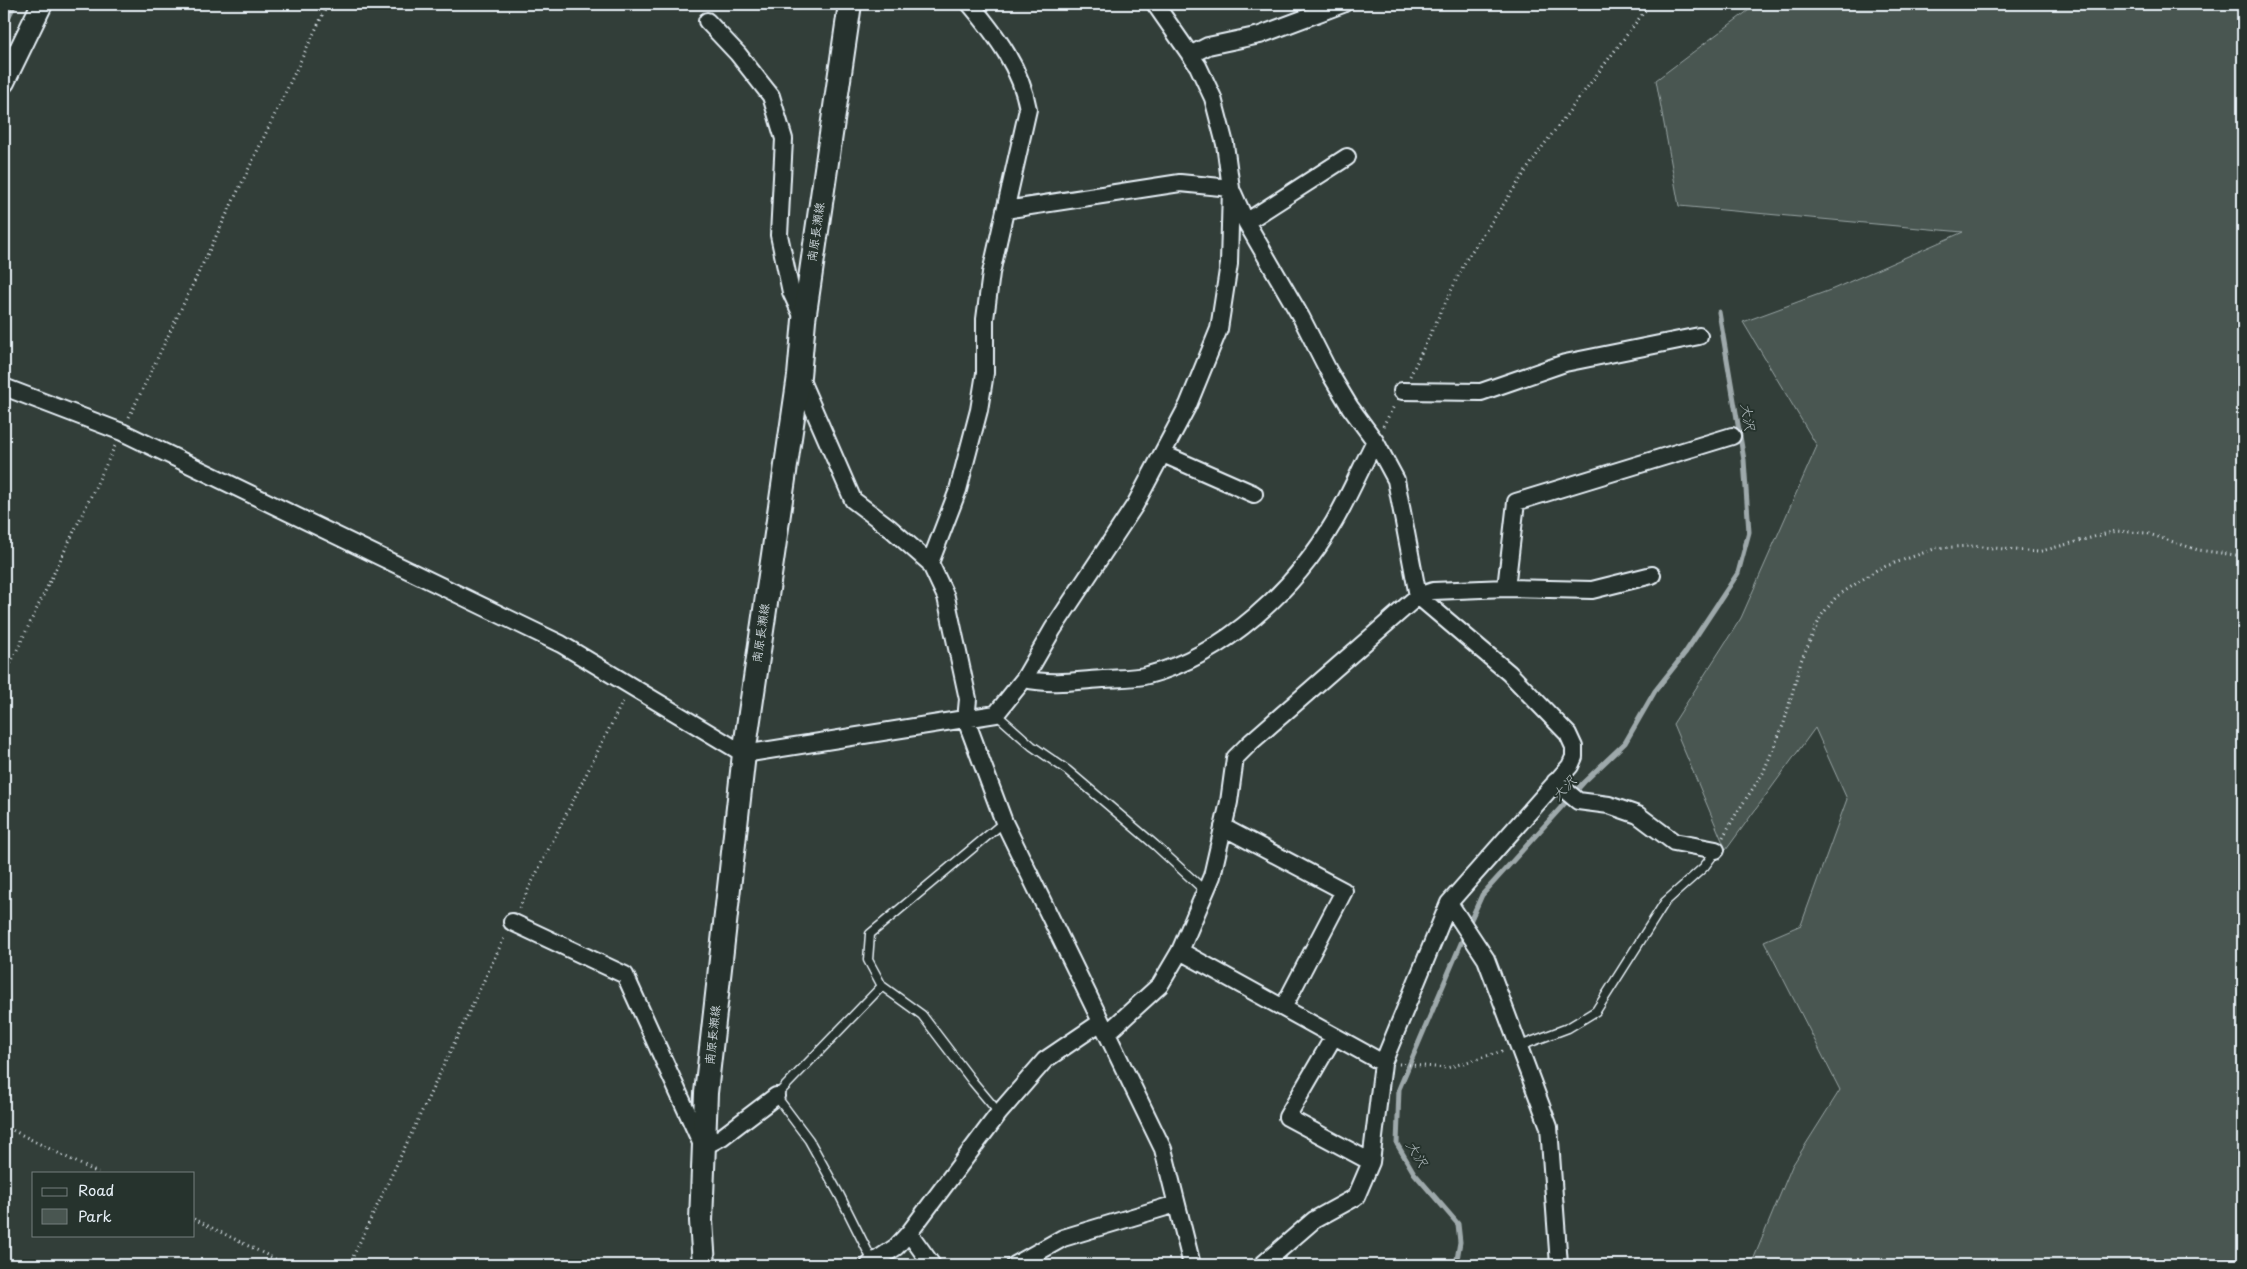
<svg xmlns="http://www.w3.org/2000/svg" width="2247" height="1269" viewBox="0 0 2247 1269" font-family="'Playpen Sans','Klee One',sans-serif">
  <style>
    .green { fill: #495651; stroke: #98a4a4 }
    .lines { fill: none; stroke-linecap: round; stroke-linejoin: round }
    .stream { stroke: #9ea9ab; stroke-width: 5 }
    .service-casing { stroke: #e8f1f8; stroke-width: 11 }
    .minor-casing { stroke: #e8f1f8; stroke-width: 20 }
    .tertiary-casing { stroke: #e8f1f8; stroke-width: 24 }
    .secondary-casing { stroke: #e8f1f8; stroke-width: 26 }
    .path { stroke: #e8f1f8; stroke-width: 3; stroke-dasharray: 1 4; stroke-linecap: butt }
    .service { stroke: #26332d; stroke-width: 8 }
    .minor { stroke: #26332d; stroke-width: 16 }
    .tertiary { stroke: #26332d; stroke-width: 20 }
    .secondary { stroke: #26332d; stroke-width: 22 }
    .labels { text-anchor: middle; stroke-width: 4; stroke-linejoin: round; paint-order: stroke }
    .street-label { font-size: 12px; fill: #e8f1f8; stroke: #26332d }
    .water-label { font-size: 14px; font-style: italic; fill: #b1bbbe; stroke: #26332d }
  </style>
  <rect width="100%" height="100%" fill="#323e39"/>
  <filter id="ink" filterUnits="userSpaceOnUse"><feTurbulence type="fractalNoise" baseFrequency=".02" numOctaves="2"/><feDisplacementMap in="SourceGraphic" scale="10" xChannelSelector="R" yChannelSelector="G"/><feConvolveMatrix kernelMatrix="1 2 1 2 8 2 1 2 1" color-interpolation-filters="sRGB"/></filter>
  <g filter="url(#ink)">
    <path class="green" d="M1757,4h486v1261h-492l41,-99 48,-76 -76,-149 37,-16 46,-126 -32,-71 -89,122 -53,-126 68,-106 76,-172 -74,-124 90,-33 130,-57 -284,-26 -23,-126z"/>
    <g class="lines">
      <path class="stream" d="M4,26l11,-22
        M1468,926l14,-31 102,-113 41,-39 30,-52 30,-38 53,-80 11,-41 -5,-72 -25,-148
        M1456,1265l4,-23 -2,-18 -44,-51 -17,-29 2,-55 66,-155"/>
      <g class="service-casing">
        <path id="service" d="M996,714l36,32 35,24 88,75 50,46
          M1520,1046l48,-18 28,-17 69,-109 39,-35 12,-16
          M999,1113l-26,-31 -51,-67 -40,-29 -14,-26 2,-26 134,-112
          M873,1262l-33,-66 -31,-56 -33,-44 106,-110"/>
      </g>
      <g class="minor-casing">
        <path id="minor" d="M707,21l31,33 33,42 13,43 -5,96 12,57 13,28
          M1190,55l18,-9 52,-11 83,-31
          M1233,193l13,29 55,95 28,55 21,35 25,34 21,39 22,116 91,77 59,61 6,13v10l-4,9 -121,137 -66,160 -12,99 -15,35 -42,23 -52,45
          M1005,210l175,-27 51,5
          M1246,222l101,-65
          M799,376l54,124 37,28 40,35 16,34 22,102 -2,21 38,102 159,327 29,116
          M4,387l118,45 439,212 183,110 252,-40 28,-35 29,-50 82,-124 53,-100 31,-76 10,-65 2,-76 -6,-44 -12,-46 -15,-32 -43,-62
          M1402,391l79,1 84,-29 134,-27
          M1163,454l91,40
          M930,563l28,-73 21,-80 6,-37v-54l6,-46 37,-164c-7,-41 -32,-74 -58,-105
          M1506,588l10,-86 216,-66
          M1024,679c27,6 51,2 79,0 14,-1 31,0 45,-4 77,-20 147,-86 186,-153 15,-26 27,-54 41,-81
          M1555,782l23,19 31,4 29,10 36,27 42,8
          M1223,827l121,64 -61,117
          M1449,903l37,56 63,168 10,138
          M512,922l113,53 78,172 19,-10 54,-41
          M1180,951l203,112
          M1106,1031l8,-4 46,-42 20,-34 32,-75 17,-74 6,-44 16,-16 167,-146 15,-5 73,-3 86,2 60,-15
          M1334,1036l-47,81 84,45
          M909,1233l23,32
          M869,1265l27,-18 13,-14 90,-120 46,-53 56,-38
          M1015,1265l48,-27 113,-34"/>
      </g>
      <g class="tertiary-casing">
        <path id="tertiary" d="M4,82l38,-78"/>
      </g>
      <g class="secondary-casing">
        <path id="secondary" d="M704,1265l-3,-44 5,-128 38,-339 55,-378 5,-56 46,-316"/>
      </g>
      <path class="path" d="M1410,376l56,-116 74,-110 110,-146
        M129,417l199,-413
        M1383,426l11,-20
        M4,677l111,-231
        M1723,837l13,-23 27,-41 21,-50 17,-62 20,-45 15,-19 42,-28 59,-21 34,-2 67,6 78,-21 30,2 52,17 45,6
        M519,908l105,-209
        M1399,1064l48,4 56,-17
        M4,1126l94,47
        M194,1219l93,46
        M349,1265l156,-329"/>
      <use href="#service" class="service"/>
      <use href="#minor" class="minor"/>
      <use href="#tertiary" class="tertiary"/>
      <use href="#secondary" class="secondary"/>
    </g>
  </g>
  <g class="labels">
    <g class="street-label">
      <text transform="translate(816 232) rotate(-82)" y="4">南原長瀬線</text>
      <text transform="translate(761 633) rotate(-82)" y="4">南原長瀬線</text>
      <text transform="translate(713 1035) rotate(-84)" y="4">南原長瀬線</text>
    </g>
    <g class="water-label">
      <text transform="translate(1748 417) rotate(80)" y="5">大沢</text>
      <text transform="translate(1564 788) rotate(-47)" y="5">大沢</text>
      <text transform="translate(1417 1154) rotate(59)" y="5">大沢</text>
    </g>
  </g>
  <rect width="2247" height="1269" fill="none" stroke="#26332d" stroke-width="20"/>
  <rect x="10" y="10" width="2227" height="1249" fill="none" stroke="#e8f1f8" stroke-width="2" filter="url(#ink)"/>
  <rect x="32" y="1172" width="162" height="65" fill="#26332d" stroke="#747f7e"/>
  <rect x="42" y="1188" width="25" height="8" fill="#26332d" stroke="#747f7e"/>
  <text x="78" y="1196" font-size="15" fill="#e8f1f8">Road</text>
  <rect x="42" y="1209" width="25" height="15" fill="#495651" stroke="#747f7e"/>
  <text x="78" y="1222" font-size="15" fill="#e8f1f8">Park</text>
</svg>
